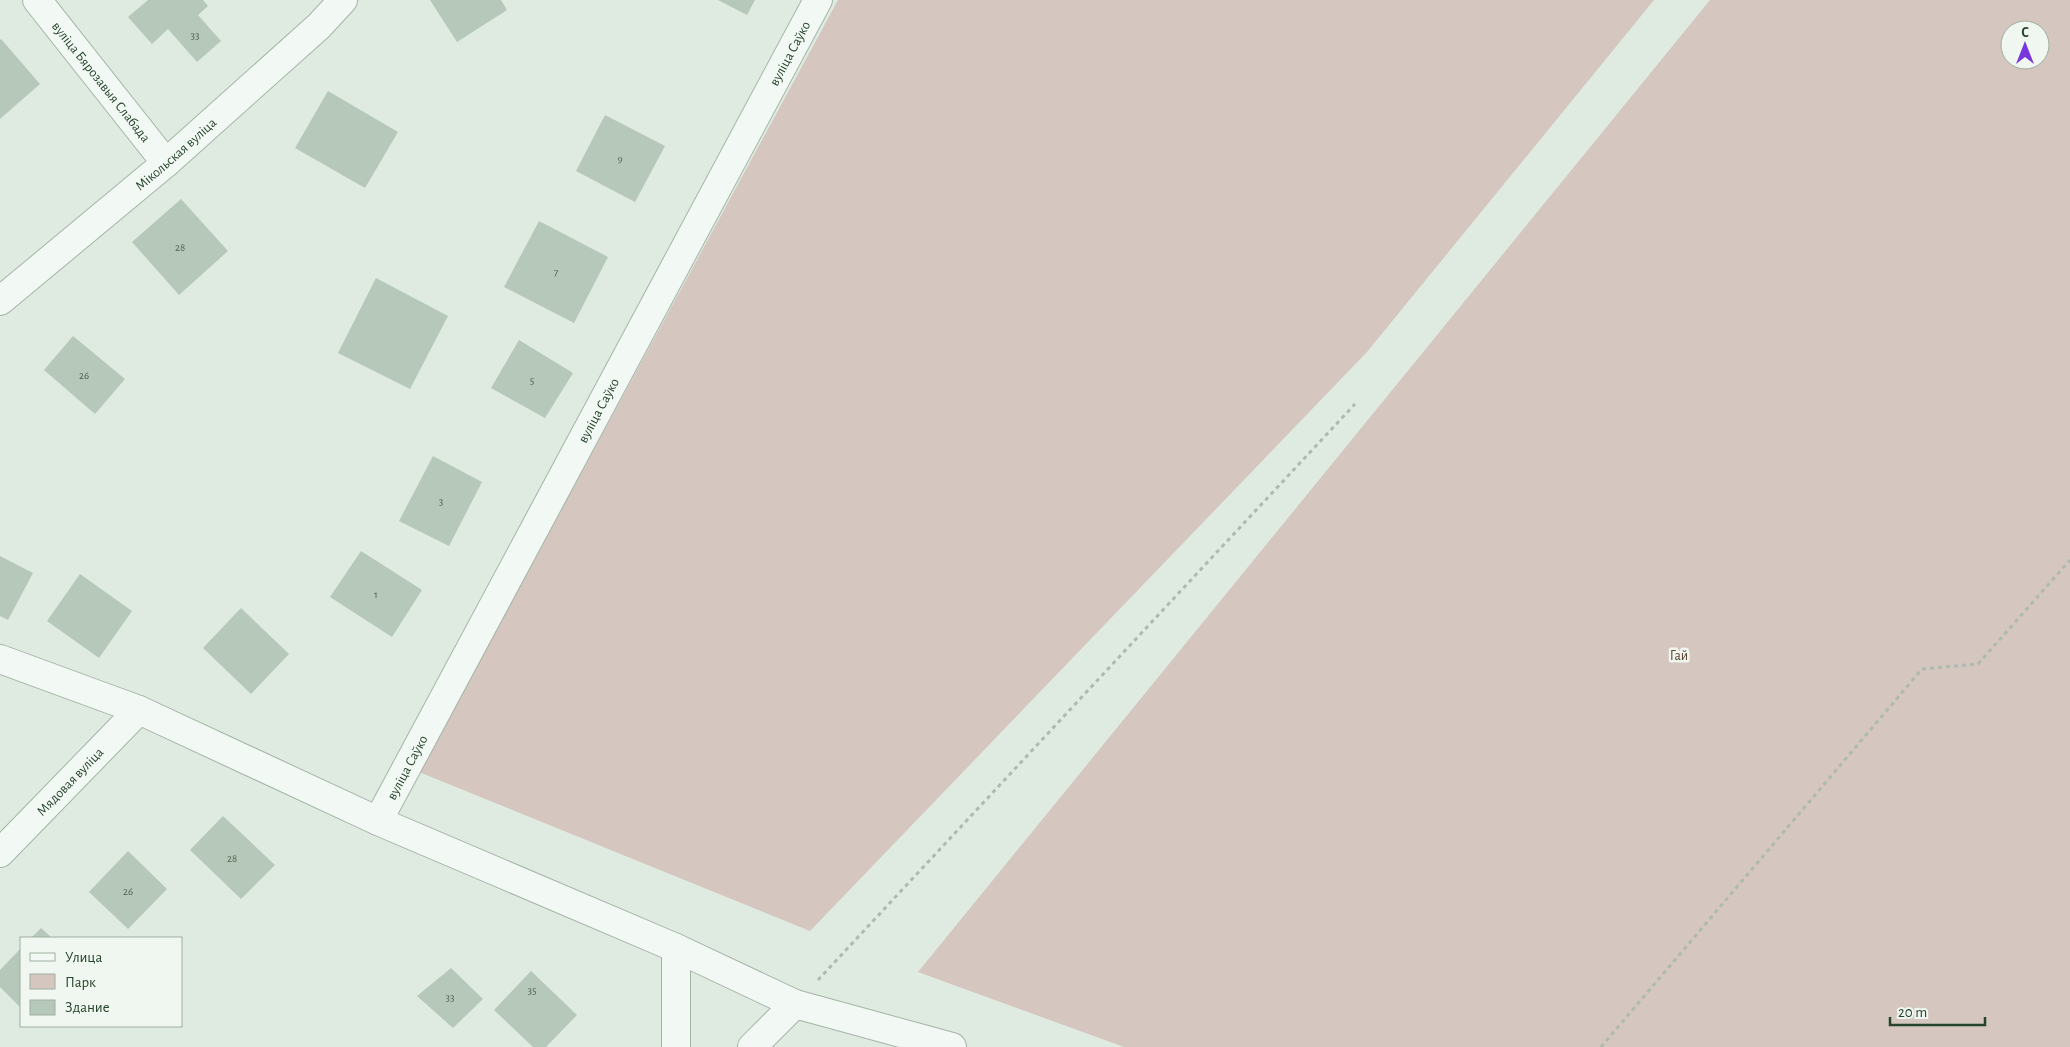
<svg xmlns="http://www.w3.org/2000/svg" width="2070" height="1047" viewBox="0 0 2070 1047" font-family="'Alegreya Sans',sans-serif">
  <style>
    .green { fill: #d5c6bf; fill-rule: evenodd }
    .building { fill: #b6c8b9 }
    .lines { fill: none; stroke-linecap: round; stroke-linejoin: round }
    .minor-casing { stroke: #a4b5a7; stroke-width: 30 }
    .path { stroke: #adbaaf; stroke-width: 3; stroke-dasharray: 4 4; stroke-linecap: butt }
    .minor { stroke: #f2f8f3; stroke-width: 28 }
    .labels { text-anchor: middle; stroke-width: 5; stroke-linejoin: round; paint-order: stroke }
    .number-label { font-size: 11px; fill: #4a644e }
    .street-label { font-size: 14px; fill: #26432b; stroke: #eff7f0 }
    .park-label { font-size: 14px; fill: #604232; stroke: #eff7f0 }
  </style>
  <rect width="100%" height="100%" fill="#dfeae1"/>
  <path class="green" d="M838,0h816l-287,352 -557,579 -391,-159z
    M1710,0h360v1047h-946l-206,-75zM2010,30h30v30h-30z"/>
  <path class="building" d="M148,0h55l5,6 -10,9 23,26 -24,21 -29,-33 -16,15 -24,-27z
    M430,0h71l6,10 -50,32z
    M718,0h37l-8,15z
    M1,39l39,45 -40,35v-79z
    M328,91l70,41 -33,56 -70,-40z
    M605,115l60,31 -30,56 -59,-31z
    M181,199l47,52 -49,44 -47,-53z
    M539,221l69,36 -34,66 -70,-36z
    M376,278l72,38 -38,73 -72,-36z
    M73,336l52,43 -30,35 -51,-44z
    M519,340l54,33 -28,45 -54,-30z
    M433,456l49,26 -33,64 -50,-25z
    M361,551l61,39 -30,47 -62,-40z
    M0,556l33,17 -25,47 -8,-4z
    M80,574l52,37 -33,47 -52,-37z
    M241,608l48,46 -38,40 -48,-46z
    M223,816l52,49 -34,34 -51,-49z
    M128,851l39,38 -39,40 -39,-37z
    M41,928l11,10h-21z
    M21,948v60l-21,-21v-17z
    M451,968l32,31 -30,29 -36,-32z
    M531,971l46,44 -31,32h-13l-39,-37z"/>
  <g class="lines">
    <g class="minor-casing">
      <g id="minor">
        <path id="s1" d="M37,0l129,163"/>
        <path id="s2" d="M0,301l166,-138 153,-137 24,-26"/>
        <path d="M0,659l139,51 239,111 298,127 119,56 157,43"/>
        <path id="s3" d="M378,821l440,-821"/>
        <path id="s4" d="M0,853l139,-143"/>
        <path d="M676,948v99"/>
        <path d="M752,1047l43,-43"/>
      </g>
    </g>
    <path class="path" d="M818,980l537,-576
      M1601,1047l321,-378 56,-5 92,-104"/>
    <use href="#minor" class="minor"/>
  </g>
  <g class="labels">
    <g class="number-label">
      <text x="195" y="39">33</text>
      <text x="620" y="162">9</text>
      <text x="180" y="251">28</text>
      <text x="556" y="276">7</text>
      <text x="84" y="379">26</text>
      <text x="532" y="384">5</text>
      <text x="441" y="505">3</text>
      <text x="376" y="598">1</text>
      <text x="232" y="862">28</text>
      <text x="128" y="895">26</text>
      <text x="532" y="994">35</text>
      <text x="450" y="1001">33</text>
    </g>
    <g class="street-label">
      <text dy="5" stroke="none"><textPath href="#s3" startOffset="871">вуліца Саўко</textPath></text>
      <text dy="5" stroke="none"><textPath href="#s1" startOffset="104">вуліца Бярозавыя Слабада</textPath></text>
      <text dy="5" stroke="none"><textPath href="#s2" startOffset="229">Мікольская вуліца</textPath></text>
      <text dy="5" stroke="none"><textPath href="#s3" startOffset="466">вуліца Саўко</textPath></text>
      <text dy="5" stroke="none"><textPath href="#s3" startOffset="61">вуліца Саўко</textPath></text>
      <text dy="5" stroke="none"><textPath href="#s4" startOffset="100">Мядовая вуліца</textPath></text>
    </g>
    <g class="park-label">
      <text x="1679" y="660">Гай</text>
    </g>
  </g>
  <rect x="20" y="937" width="162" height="90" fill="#eff7f0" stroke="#9fafa1"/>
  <rect x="30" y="953" width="25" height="8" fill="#f2f8f3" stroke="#9fafa1"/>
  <text x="65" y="962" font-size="15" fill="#26432b">Улица</text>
  <rect x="30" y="974" width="25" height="15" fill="#d5c6bf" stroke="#9fafa1"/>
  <text x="65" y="987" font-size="15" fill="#26432b">Парк</text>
  <rect x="30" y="1000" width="25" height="15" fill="#b6c8b9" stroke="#9fafa1"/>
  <text x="65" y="1012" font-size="15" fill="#26432b">Здание</text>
  <g transform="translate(2025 45)"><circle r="24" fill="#eff7f0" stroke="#9fafa1"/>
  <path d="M0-4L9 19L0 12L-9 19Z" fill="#7837dc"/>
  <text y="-8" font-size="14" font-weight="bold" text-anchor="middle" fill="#26432b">С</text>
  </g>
  <path d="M1890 1017v8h95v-8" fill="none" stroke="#26432b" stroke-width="2.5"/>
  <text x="1898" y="1017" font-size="15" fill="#26432b" stroke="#eff7f0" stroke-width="4" paint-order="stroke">20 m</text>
</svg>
